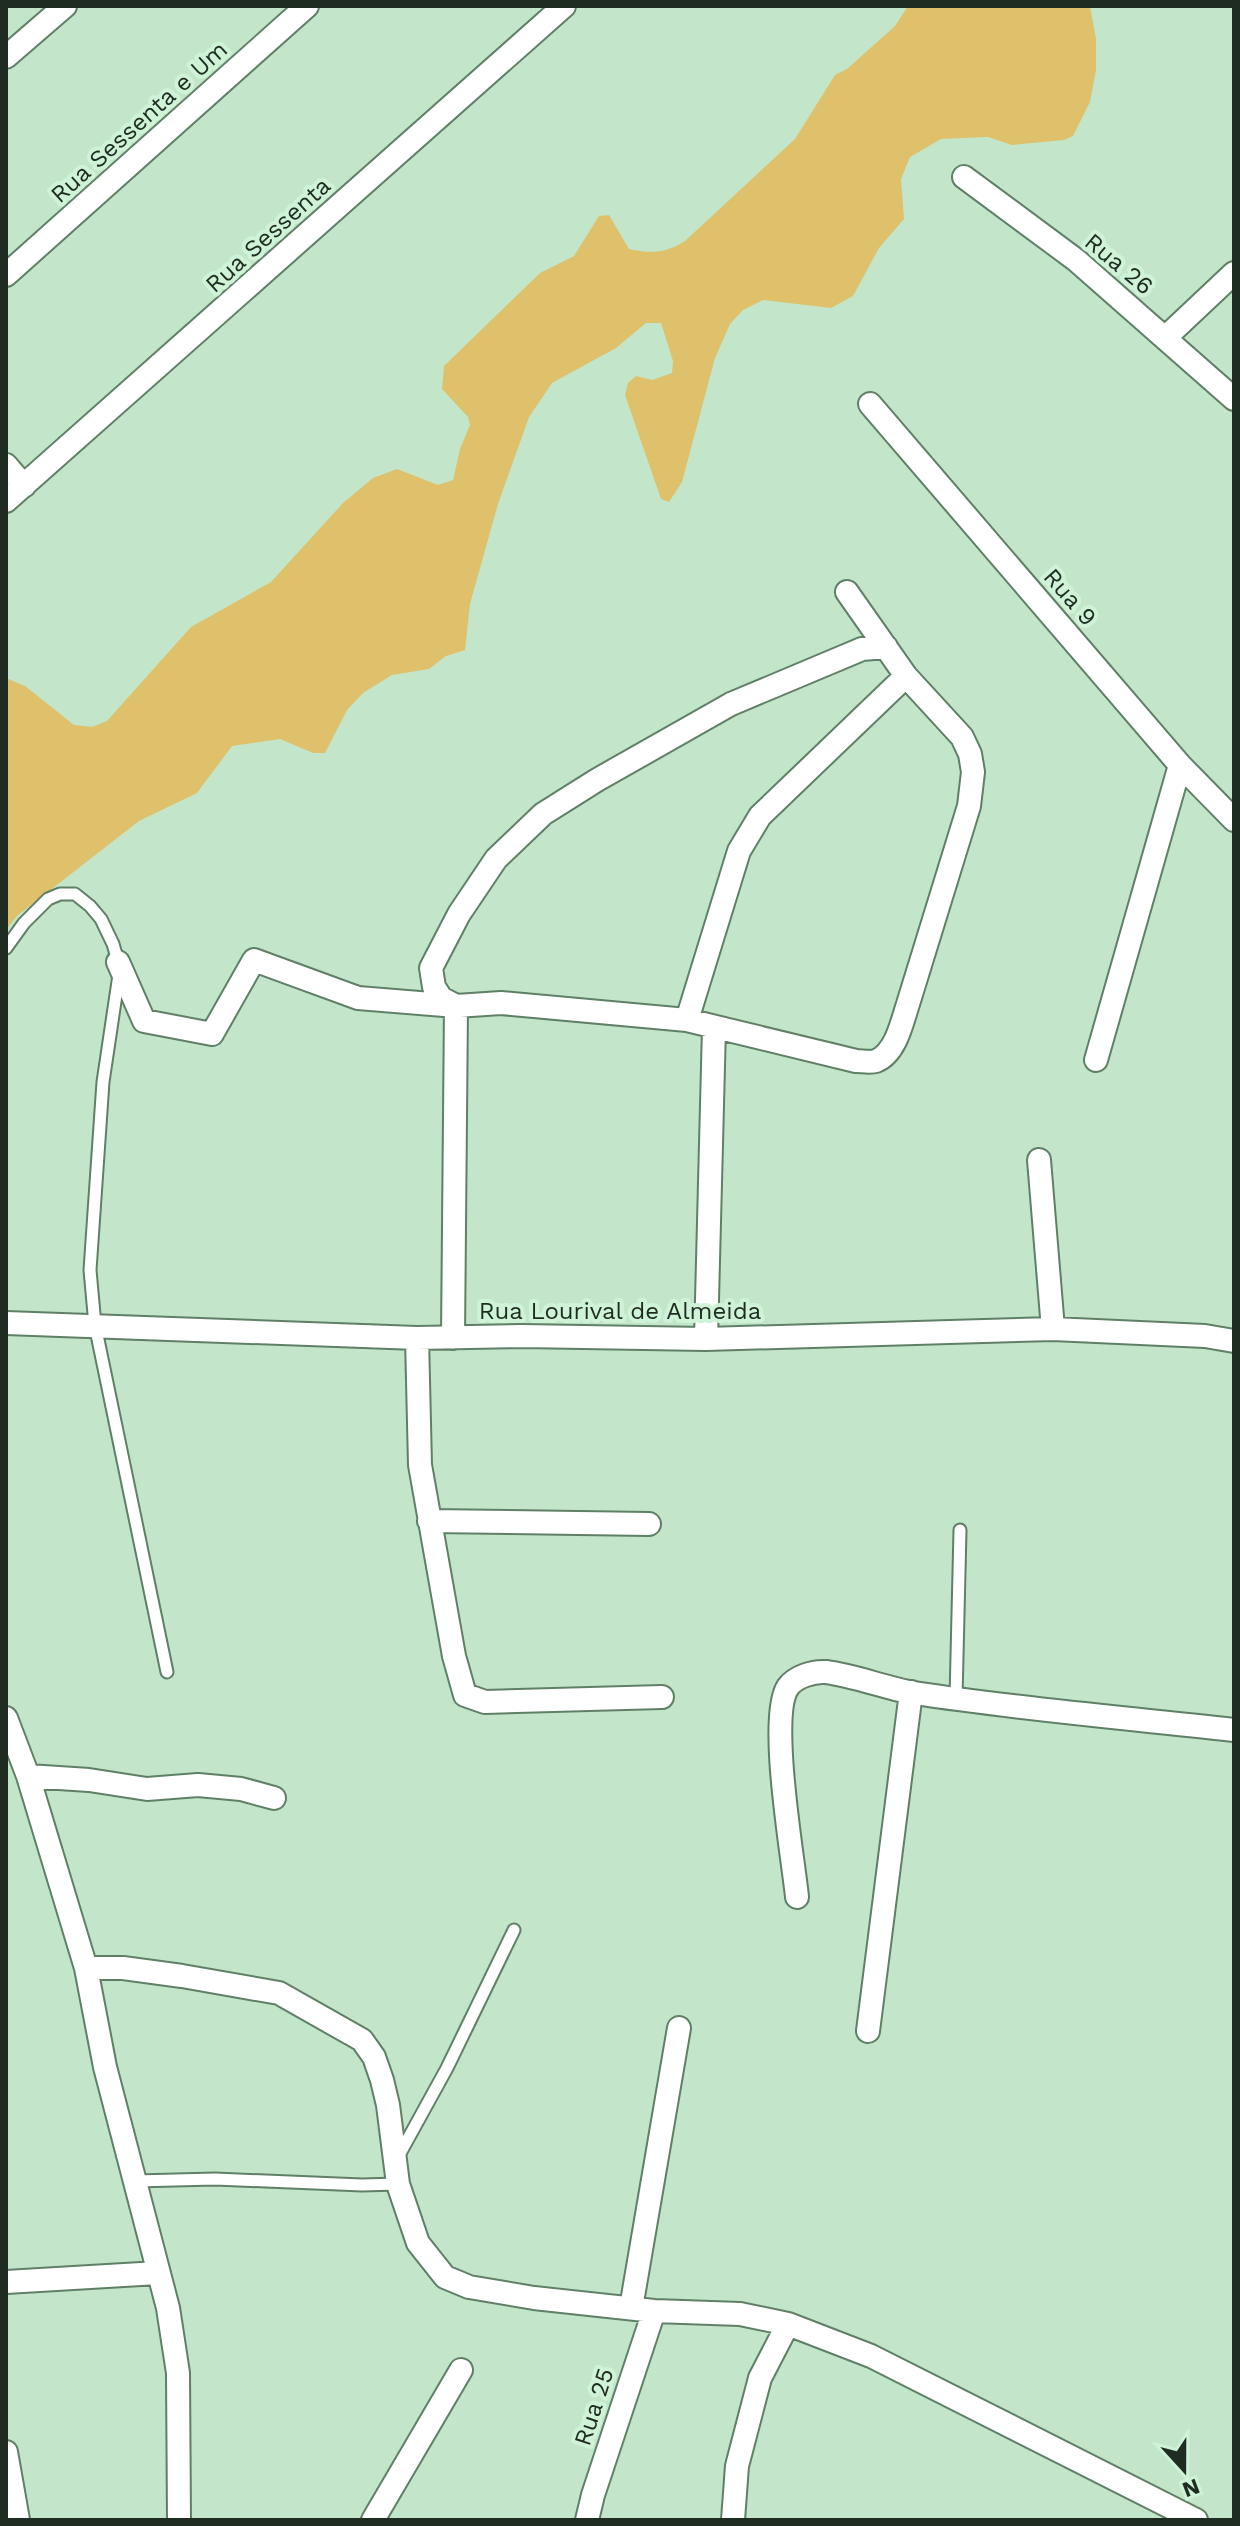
<svg xmlns="http://www.w3.org/2000/svg" width="1240" height="2526" viewBox="0 0 1240 2526" font-family="'Work Sans',sans-serif">
  <style>
    .green { fill: #dec16a }
    .lines { fill: none; stroke-linecap: round; stroke-linejoin: round }
    .lane-casing { stroke: #5f7f66; stroke-width: 15 }
    .street-casing { stroke: #5f7f66; stroke-width: 26 }
    .lane { stroke: #fff; stroke-width: 11 }
    .street { stroke: #fff; stroke-width: 22 }
    .labels { text-anchor: middle; stroke-width: 8; stroke-linejoin: round; paint-order: stroke }
    .street-label { font-size: 24px; fill: #1e2c22; stroke: #cff3d7 }
  </style>
  <rect width="100%" height="100%" fill="#c3e6ca"/>
  <path class="green" d="M908,6h182l6,33v31l-6,32 -17,34 -9,4 -52,5 -24,-8 -47,2 -31,18 -9,22 3,40 -25,29 -26,48 -22,12 -68,-8 -20,10 -13,14 -15,34 -33,124 -13,20 -8,-3 -36,-104 3,-12 8,-7 16,4 20,-7 1,-12 -12,-38h-15l-30,25 -64,35 -23,34 -31,87 -28,100 -5,46 -19,6 -17,13 -37,6 -29,18 -16,17 -22,43h-12l-33,-14 -48,7 -35,47 -58,28 -122,95 -11,14v-252l19,8 49,39 18,2 15,-6 84,-94 80,-45 72,-79 30,-25 24,-9 41,16 15,-5 7,-31 10,-24 -2,-8 -26,-28 2,-23 96,-93 34,-17 25,-40 10,-1 20,34c22,5 37,4 56,-8l110,-102 40,-64 12,-6 48,-43z"/>
  <g class="lines">
    <g class="lane-casing">
      <path id="lane" d="M6,948l18,-25 24,-24 12,-5h15l15,12 11,13 12,25 7,24 -17,114 -13,188 5,55 72,347
        M956,1698l4,-168
        M398,2157l49,-89 67,-138
        M135,2181l80,-2 147,6 36,-1"/>
    </g>
    <g class="street-casing">
      <path id="street" d="M6,57l59,-51
        M964,177l112,83 158,139
        M6,275l301,-269
        M1165,338l69,-65
        M870,404l310,361 54,55
        M6,465l18,21
        M6,501l558,-495
        M847,592l59,84 56,61 8,17 3,18 -4,34 -61,198c-6,18 -12,49 -32,57 -6,2 -14,0 -20,0l-169,-41 -186,-17 -45,3 -15,-8 -7,-11 -3,-19 28,-54 37,-55 47,-45 54,-34 134,-76 131,-55 24,-2
        M118,962l26,59 68,13 42,-74 104,38 98,8 -3,332
        M687,1020l52,-169 21,-35 146,-140
        M1096,1060l84,-295
        M1039,1160l14,169
        M6,1323l411,15 104,-2 185,3 347,-10 152,7 29,5
        M417,1338l3,127 34,191 11,39 20,7 177,-5
        M706,1339l8,-312
        M429,1521l220,3
        M6,1718l22,58 58,192 19,99 63,241 10,65 1,147
        M28,1776l61,4 58,9 51,-4 43,4 33,9
        M797,1897c-4,-40 -29,-181 -9,-210 7,-10 25,-16 38,-15 30,4 59,16 88,21 106,16 214,25 320,37
        M86,1968h37l59,8 97,17 83,47 12,17 8,23 6,25 10,79 20,59 27,34 24,10 65,11 120,13 86,3 48,10 83,32 325,164
        M868,2031l43,-339
        M6,2282l152,-9
        M631,2308l48,-280
        M6,2452l12,68
        M373,2520l88,-150
        M587,2520l6,-25 61,-184
        M733,2520l4,-54 23,-88 28,-54"/>
    </g>
    <use href="#lane" class="lane"/>
    <use href="#street" class="street"/>
  </g>
  <g class="labels">
    <g class="street-label">
      <text transform="translate(139 122) rotate(-42)" y="8">Rua Sessenta e Um</text>
      <text transform="translate(268 235) rotate(-42)" y="8">Rua Sessenta</text>
      <text transform="translate(1119 264) rotate(40)" y="8">Rua 26</text>
      <text transform="translate(1070 597) rotate(49)" y="8">Rua 9</text>
      <text x="620" y="1319">Rua Lourival de Almeida</text>
      <text transform="translate(594 2407) rotate(-72)" y="8">Rua 25</text>
    </g>
  </g>
  <rect width="1240" height="2526" fill="none" stroke="#1e2c22" stroke-width="16"/>
  <g transform="translate(1184 2470) rotate(159)" stroke="#cff3d7" stroke-width="6" paint-order="stroke">
  <path d="M0-6L14 30L0 20L-14 30Z" fill="#1e2c22"/>
  <text y="-12" font-size="22" font-weight="bold" text-anchor="middle" fill="#1e2c22">N</text>
  </g>
</svg>
